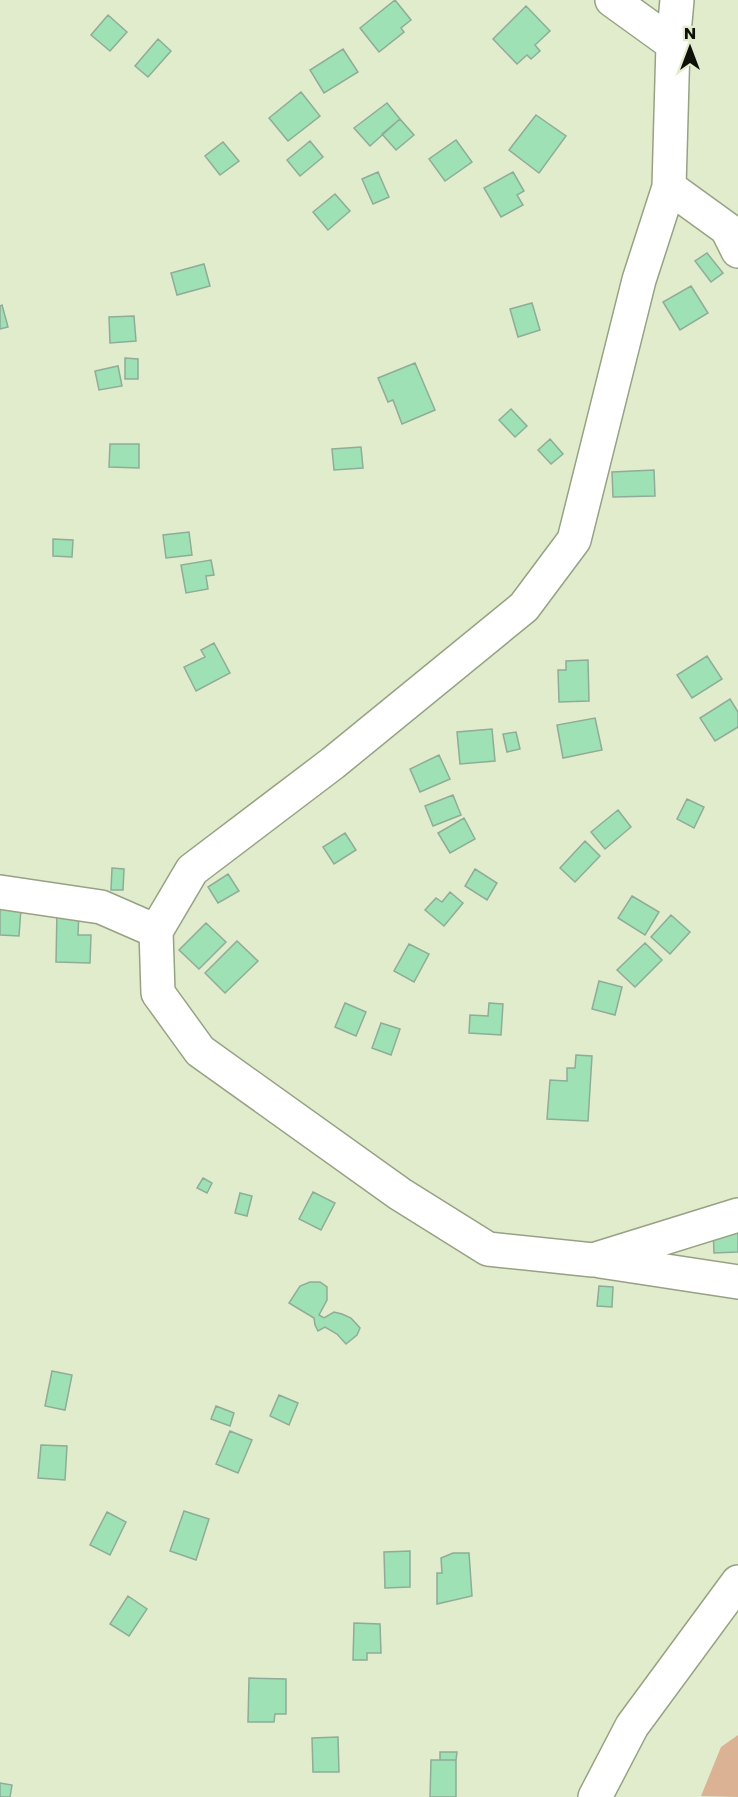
<svg xmlns="http://www.w3.org/2000/svg" width="738" height="1797" viewBox="0 0 738 1797" font-family="Poppins,sans-serif">
  <style>
    .green { fill: #dbb394 }
    .building { fill: #9ee1b4; stroke: #8fac98; stroke-width: 1.5 }
    .lines { fill: none; stroke-linecap: round; stroke-linejoin: round }
    .minor-casing { stroke: #97a183; stroke-width: 36 }
    .minor { stroke: #fff; stroke-width: 33 }
  </style>
  <rect width="100%" height="100%" fill="#e1eccd"/>
  <path class="green" d="M738,1735v62l-37,-1 20,-49z"/>
  <path class="building" d="M395,0l16,20 -10,8 3,4 -25,20 -19,-24z
    M526,6l24,25 -15,14 5,6 -9,8 -4,-4 -10,9 -24,-25z
    M108,15l19,17 -17,19 -19,-16z
    M158,39l13,12 -23,26 -13,-11z
    M343,49l15,23 -34,21 -14,-23z
    M301,92l19,24 -32,25 -19,-23z
    M387,103l13,16 -30,27 -16,-18z
    M536,115l30,21 -27,37 -30,-23z
    M400,119l14,16 -18,15 -14,-16z
    M456,140l16,22 -27,19 -16,-22z
    M310,141l13,16 -23,19 -13,-16z
    M223,142l16,19 -19,14 -15,-19z
    M378,172l11,25 -16,7 -11,-25z
    M513,172l11,19 -7,4 6,10 -22,12 -17,-29z
    M335,194l15,17 -22,19 -15,-18z
    M707,253l16,20 -12,9 -16,-21z
    M204,264l6,22 -33,9 -6,-22z
    M691,286l17,27 -28,17 -17,-28z
    M532,303l8,27 -22,7 -8,-28z
    M2,305l6,22 -8,2v-23z
    M134,316l2,25 -26,2 -1,-26z
    M125,358l13,1v20h-13z
    M415,363l20,47 -33,14 -9,-24 -5,2 -10,-24z
    M118,366l4,20 -23,4 -4,-19z
    M511,409l16,17 -12,11 -16,-17z
    M550,439l13,15 -12,10 -13,-14z
    M110,444h29v24l-30,-1z
    M361,447l2,21 -29,2 -2,-21z
    M654,470l1,26 -42,1 -1,-25z
    M189,532l3,23 -26,3 -3,-23z
    M53,539l20,1 -1,17 -19,-1z
    M211,560l3,15 -8,1 2,13 -22,4 -5,-28z
    M214,643l16,30 -34,18 -12,-24 21,-10 -4,-7z
    M707,656l15,23 -30,19 -15,-23z
    M588,660l1,41 -30,1 -1,-32h8v-9z
    M730,699l8,13v15l-23,14 -15,-23z
    M595,718l7,32 -39,8 -6,-33z
    M492,729l3,32 -35,3 -3,-32z
    M516,732l4,17 -13,3 -4,-18z
    M439,755l11,24 -30,13 -10,-23z
    M453,795l8,20 -28,11 -8,-20z
    M687,799l17,8 -10,21 -17,-9z
    M618,810l13,17 -26,22 -14,-17z
    M464,818l11,21 -25,14 -12,-20z
    M345,833l11,17 -22,14 -11,-17z
    M585,841l15,15 -25,26 -15,-14z
    M112,868l12,1 -1,21h-12z
    M475,869l22,14 -10,17 -22,-14z
    M228,874l11,17 -21,12 -10,-16z
    M450,892l13,11 -19,23 -19,-16 11,-12 6,4z
    M632,896l27,16 -14,23 -27,-17z
    M0,907l21,1 -2,28 -19,-1z
    M57,910h22l-1,25h13l-1,28 -34,-1z
    M671,915l19,17 -20,22 -19,-17z
    M206,923l20,19 -27,27 -20,-19z
    M237,941l21,20 -33,32 -20,-20z
    M645,943l17,17 -27,27 -18,-17z
    M409,944l20,10 -15,28 -20,-11z
    M599,981l23,6 -7,28 -23,-6z
    M345,1003l21,9 -10,24 -21,-9z
    M489,1003l14,1 -2,31 -32,-2 1,-18 18,1z
    M381,1023l19,6 -9,26 -19,-7z
    M576,1055l16,1 -4,65 -41,-2 3,-39 17,1v-13h8z
    M203,1178l9,5 -5,10 -10,-5z
    M313,1192l22,11 -14,27 -22,-11z
    M240,1193l12,3 -5,20 -12,-3z
    M713,1227h25v25l-24,1z
    M310,1282h10l7,5v13l-8,15 5,3 10,-6 8,2 9,4 9,10 -3,7 -11,9 -9,-10 -12,-7 -7,4 -3,-6 -1,-7 -25,-15 11,-17z
    M599,1286l14,1 -1,20 -15,-1z
    M52,1371l20,4 -7,35 -20,-4z
    M279,1395l19,8 -9,22 -19,-9z
    M216,1406l18,7 -4,13 -19,-7z
    M230,1431l22,9 -14,33 -22,-9z
    M41,1445l26,1 -2,34 -27,-2z
    M184,1511l25,8 -13,41 -26,-9z
    M107,1512l19,10 -16,33 -20,-10z
    M410,1551v36l-25,1 -1,-36z
    M453,1553h16l3,43 -35,8v-31h5l-1,-15z
    M128,1596l19,13 -18,27 -19,-12z
    M354,1623l26,1 1,29h-14v7h-14z
    M249,1678l37,1v35h-11l-1,8h-26z
    M338,1737l1,35h-26l-1,-34z
    M440,1752h17l-1,8h-16z
    M431,1760h25v37h-26z
    M0,1783l12,2 -2,12h-10z"/>
  <g class="lines">
    <g class="minor-casing">
      <path id="minor" d="M612,0l61,44
        M677,0l-4,44 -4,143 -30,93 -65,260 -50,67 -191,156 -141,107 -36,61 2,62 42,58 200,143 88,55 105,11 145,-45
        M669,187l58,42 11,22
        M0,892l101,15 55,24
        M600,1261l138,21
        M595,1797l37,-71 106,-144"/>
    </g>
    <use href="#minor" class="minor"/>
  </g>
  <g transform="translate(690 48)" stroke="#e1eccd" stroke-width="4.5" paint-order="stroke">
  <path d="M0-4.5L10 22L0 15L-10 22Z" fill="#0e1107"/>
  <text y="-9" font-size="16" font-weight="bold" text-anchor="middle" fill="#0e1107">N</text>
  </g>
</svg>
